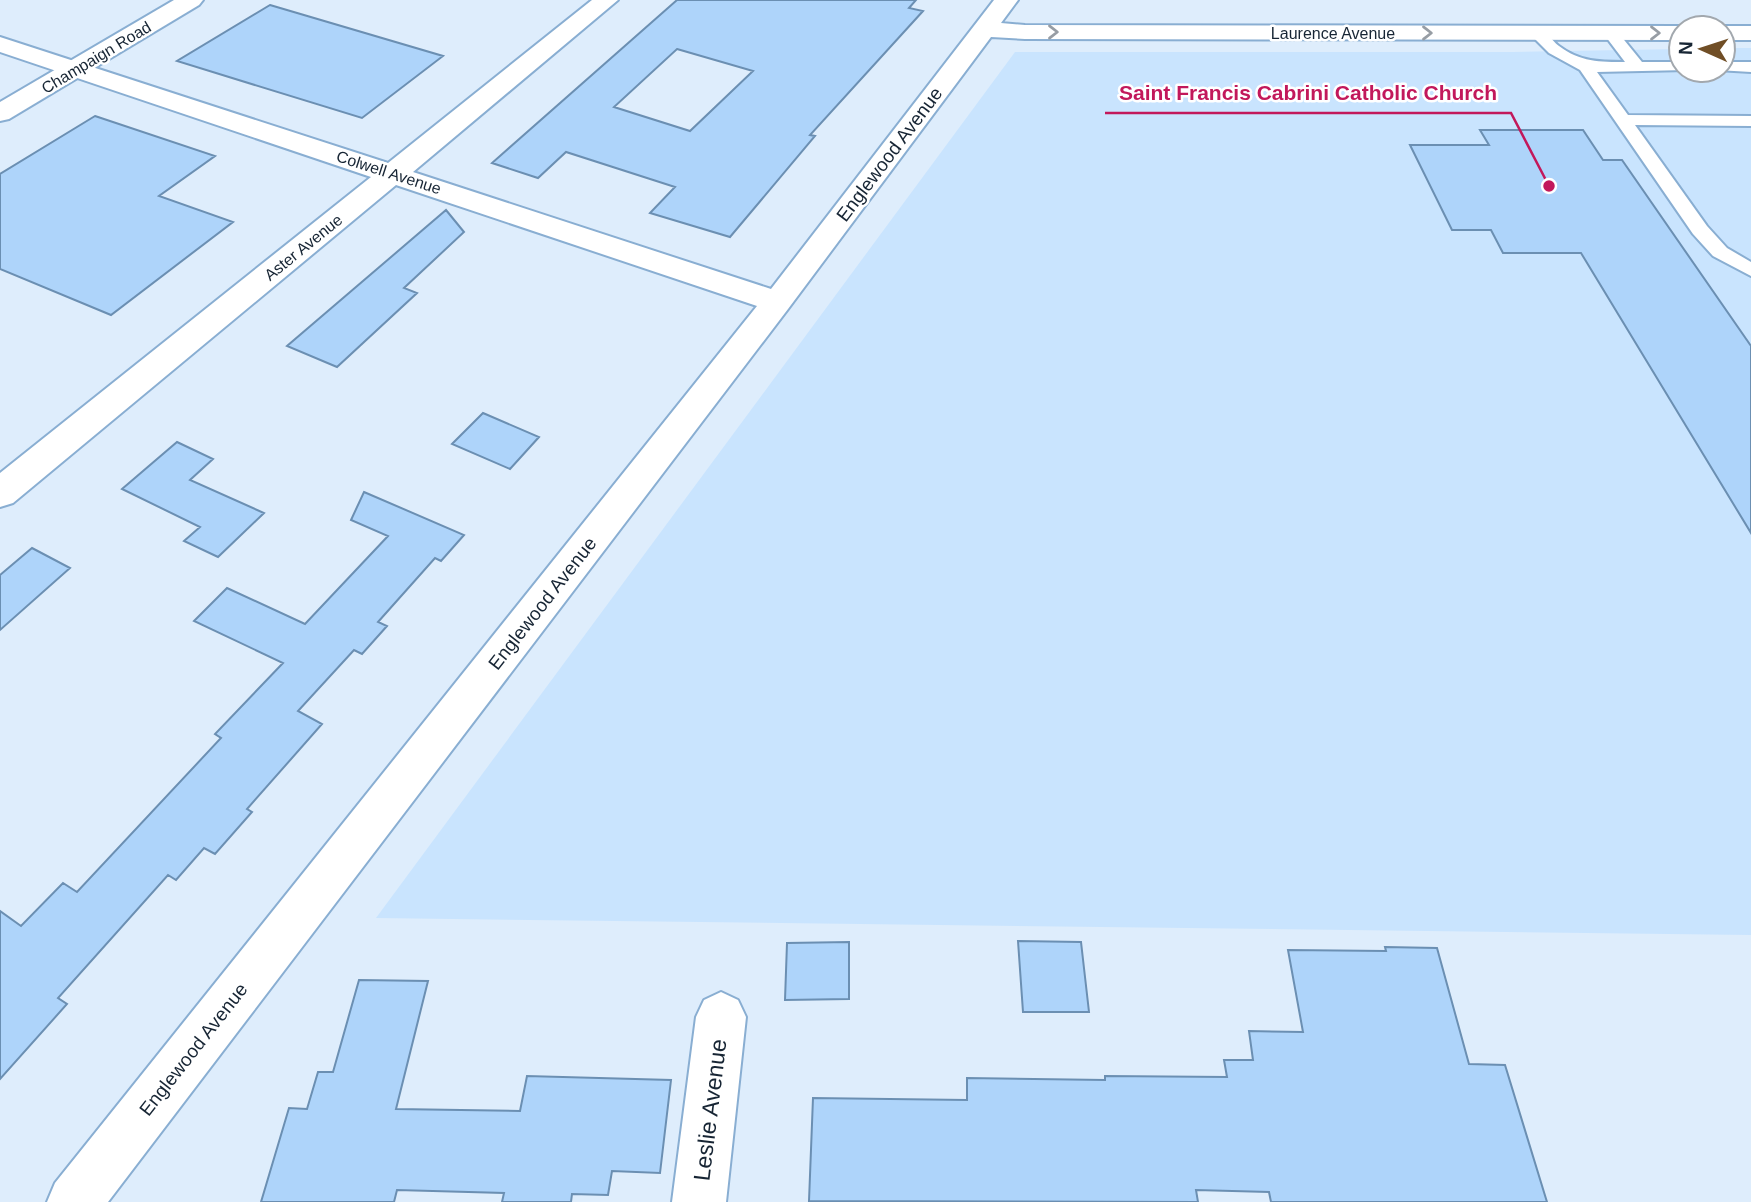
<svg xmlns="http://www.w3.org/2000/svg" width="1751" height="1202" viewBox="0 0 1751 1202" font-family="Arial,sans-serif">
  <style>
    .built { fill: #c9e4fe }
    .building { fill: #aed4fa; stroke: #6b8fb2; stroke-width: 2; fill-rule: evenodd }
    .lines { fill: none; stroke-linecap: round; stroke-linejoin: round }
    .service-casing { stroke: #89aed2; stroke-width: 4 }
    .minor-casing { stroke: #89aed2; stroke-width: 4 }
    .tertiary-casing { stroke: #89aed2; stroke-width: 4 }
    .service { fill: #fff; fill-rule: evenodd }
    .minor { fill: #fff; fill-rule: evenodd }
    .tertiary { fill: #fff; fill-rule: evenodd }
    .oneway { stroke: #979da4 }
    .labels { text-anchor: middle; stroke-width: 5; stroke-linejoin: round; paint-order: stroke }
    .far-street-label { font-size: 16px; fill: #172534; stroke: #fff }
    .street-label { font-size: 19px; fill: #172534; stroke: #fff }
    .near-street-label { font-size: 23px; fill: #172534; stroke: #fff }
    .leader { fill: none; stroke: #c2185b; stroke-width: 2.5 }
    .callout-dot { fill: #c2185b; stroke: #fff; stroke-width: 2.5 }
    .callout-label { font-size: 21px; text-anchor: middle; font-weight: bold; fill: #c2185b; stroke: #fff; stroke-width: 5; stroke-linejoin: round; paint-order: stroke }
  </style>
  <rect width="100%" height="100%" fill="#deedfc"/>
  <path class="built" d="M1723,48h28v887l-1375,-17 639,-866h498l168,-3v21h42z"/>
  <path class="building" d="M677,0h239l-7,8 14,3 -113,124 5,1 -85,101 -80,-24 25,-26 -109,-35 -28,26 -46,-15zM677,49l76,22 -63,60 -76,-24z
    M270,5l173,51 -81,62 -185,-57z
    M95,116l120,40 -56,40 74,26 -122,93 -111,-46v-95z
    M1480,130h103l20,30h19l129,186v187l-170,-280h-78l-12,-23h-39l-42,-85h79z
    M446,210l18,22 -60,56 13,5 -80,74 -50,-21z
    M483,413l56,24 -29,32 -58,-25z
    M177,442l36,17 -23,21 74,33 -46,44 -34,-16 16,-14 -78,-38z
    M364,492l100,43 -23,26 -6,-3 -57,64 9,4 -25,28 -8,-4 -56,61 24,13 -75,85 5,3 -37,42 -11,-6 -28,32 -8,-5 -110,123 9,6 -67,75v-168l21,15 42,-43 14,9 144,-154 -6,-4 68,-71 -89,-42 33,-33 78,36 83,-88 -37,-16z
    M32,548l38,20 -70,62v-55z
    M1018,941l63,1 8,70h-66z
    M849,942v57l-64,1 2,-57z
    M1385,947l52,1 32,116 36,1 42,137h-276l-2,-10 -73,-2 2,12 -389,-1 4,-103 154,2v-22l138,2v-4l122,1 -3,-17h29l-4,-29 54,1 -15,-82 98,1z
    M359,980l69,1 -32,128 124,2 7,-35 144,4 -11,93 -48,-2 -4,24 -36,-1 -1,8h-69l2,-9 -107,-3 -3,12h-133l28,-94 18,1 11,-37h15z"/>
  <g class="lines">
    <g class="service-casing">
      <path id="service" d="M1537,28c10,3 14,12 22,18 21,16 41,16 66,16l-22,-29 8,-5 5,2 26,32h39v8h6l-90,2 31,43 123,1v10l-116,-1 72,101 20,22 24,14v14l-38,-20 -20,-22 -113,-164 -31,-17 -20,-20z
        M1723,62h28v10l-34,-2h6z"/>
    </g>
    <g class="minor-casing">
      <path id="minor" d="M592,0h26l-205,172 358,117 223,-289h24l-17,23 24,2 656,1 9,2h-9v12l-656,-1 -34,-2 -203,272 -680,893h-61l8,-19 702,-877 -361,-121 -383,318 -13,4v-34l371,-296 -371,-125v-15l388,126z
        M1723,26h28v14h-28v-12h-9z
        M721,992l17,8 8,17 -20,185h-54l24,-185 8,-17z"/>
    </g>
    <g class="tertiary-casing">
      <path id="tertiary" d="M174,0h29l-4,5 -190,114 -9,2v-19z"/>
    </g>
    <use href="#service" class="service"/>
    <use href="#minor" class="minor"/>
    <use href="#tertiary" class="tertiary"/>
  </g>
  <defs><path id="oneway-chevron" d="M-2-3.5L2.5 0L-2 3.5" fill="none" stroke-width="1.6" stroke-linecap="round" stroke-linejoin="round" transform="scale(1.75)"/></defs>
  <g class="oneway">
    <use href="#oneway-chevron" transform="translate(1053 32)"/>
    <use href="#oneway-chevron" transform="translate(1427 33)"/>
    <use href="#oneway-chevron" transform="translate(1655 33)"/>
  </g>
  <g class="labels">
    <g class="far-street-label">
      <text x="1333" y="39">Laurence Avenue</text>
      <text transform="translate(96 57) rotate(-31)" y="6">Champaign Road</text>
      <text transform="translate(389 172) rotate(18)" y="6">Colwell Avenue</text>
      <text transform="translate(303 247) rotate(-39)" y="6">Aster Avenue</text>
    </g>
    <g class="street-label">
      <text transform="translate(889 154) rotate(-53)" y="7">Englewood Avenue</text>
      <text transform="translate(542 603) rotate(-52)" y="7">Englewood Avenue</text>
      <text transform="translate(193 1049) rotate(-52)" y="7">Englewood Avenue</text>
    </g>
    <g class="near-street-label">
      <text transform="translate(710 1110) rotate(-83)" y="8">Leslie Avenue</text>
    </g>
  </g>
  <path class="leader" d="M1549 186L1511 113H1105"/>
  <circle class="callout-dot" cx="1549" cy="186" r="7"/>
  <g class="callout-label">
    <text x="1308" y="100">Saint Francis Cabrini Catholic Church</text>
  </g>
  <g transform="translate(1702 49) rotate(273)"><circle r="33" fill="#ffffff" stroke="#a2a8ae" stroke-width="2"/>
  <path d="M0-5L12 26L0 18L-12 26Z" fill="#704e26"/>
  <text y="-10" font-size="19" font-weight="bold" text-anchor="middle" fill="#172534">N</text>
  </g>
</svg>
